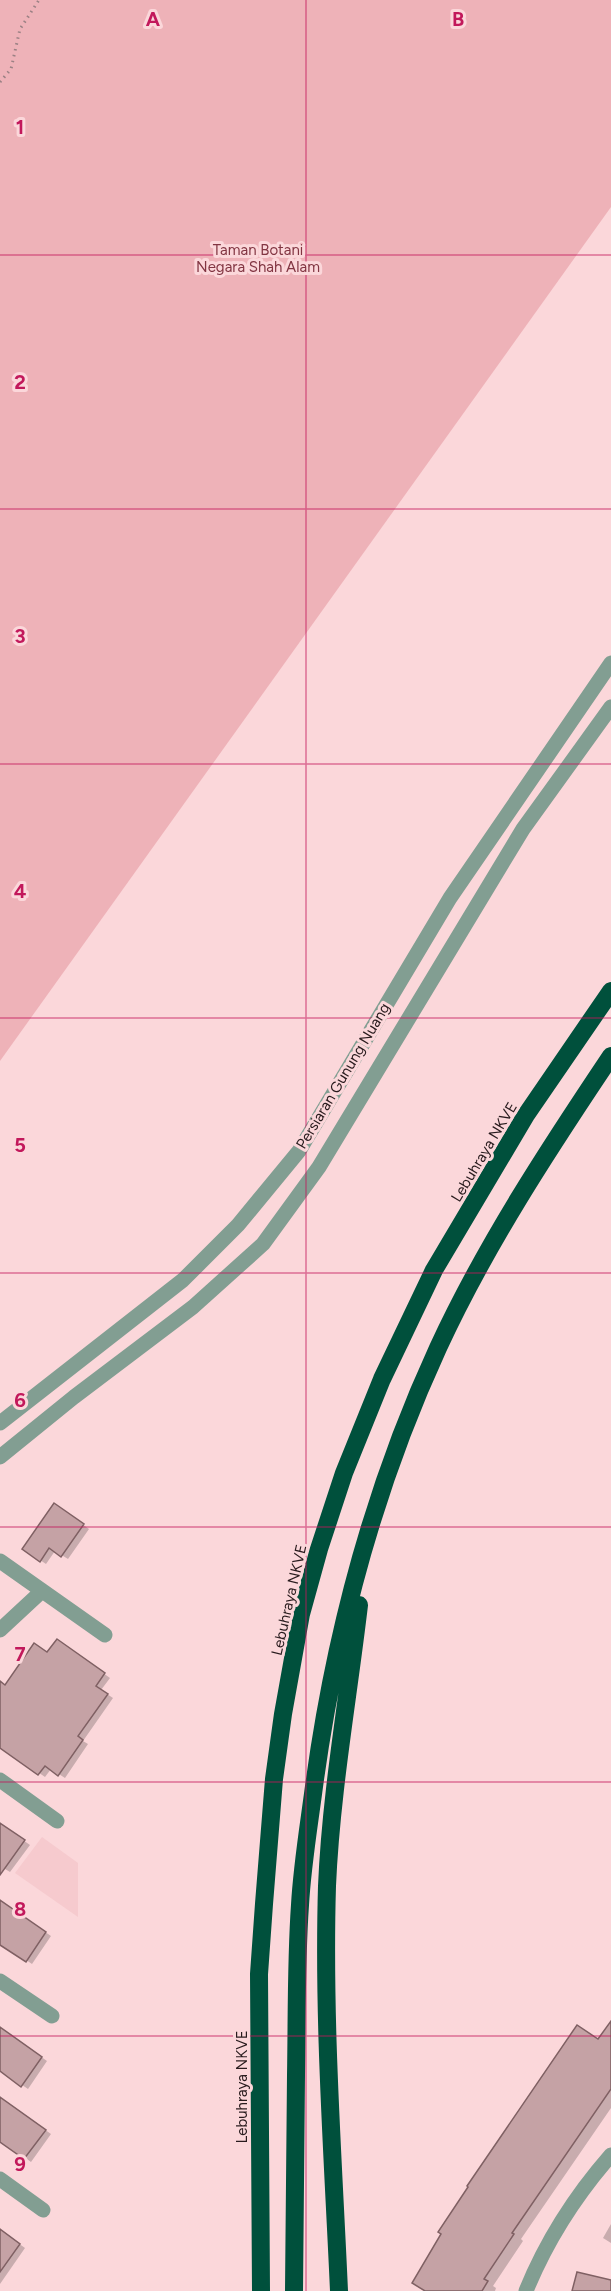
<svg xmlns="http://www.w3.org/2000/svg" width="611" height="2291" viewBox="0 0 611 2291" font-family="Figtree,sans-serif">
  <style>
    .built { fill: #f6cace }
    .green { fill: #eeb2b8 }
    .shadow { fill: #0003 }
    .building { fill: #c5a2a5; stroke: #7f6063; stroke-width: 1.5 }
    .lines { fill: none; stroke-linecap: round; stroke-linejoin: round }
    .path { stroke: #9b8184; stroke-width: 3; stroke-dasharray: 1.5 4.5; stroke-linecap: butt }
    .minor { stroke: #829e92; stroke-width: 15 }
    .highway { stroke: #00503c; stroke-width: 18 }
    .grid { fill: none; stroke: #c2185b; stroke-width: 1.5; stroke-opacity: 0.55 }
    .labels { text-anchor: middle; stroke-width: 6; stroke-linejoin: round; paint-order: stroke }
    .park-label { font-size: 15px; fill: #823542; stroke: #fbd7da }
    .street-label { font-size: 15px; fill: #281b1d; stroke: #fbd7da }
    .grid-label { font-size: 20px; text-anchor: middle; font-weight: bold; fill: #c2185b; stroke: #fbd7da; stroke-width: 6; stroke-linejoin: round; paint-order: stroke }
  </style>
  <rect width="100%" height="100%" fill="#fbd7da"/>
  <path class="built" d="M42,1837l36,26v54l-63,-44z"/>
  <path class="green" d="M0,0h611v207l-611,854z"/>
  <path class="shadow" d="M60,1508l29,21 -21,30 -13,-8 -9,13 -6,-4z
    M63,1644l47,34 -9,12 12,8 -30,43 5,3 -23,34 -14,-9 -6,8 -45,-31v-57z
    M0,1824l30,21 -20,27 -10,-6z
    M0,1901l51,35 -19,28 -32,-22z
    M611,2024v84l-90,131 2,2 -30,45 3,2 -1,3h-67z
    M0,2028l47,33 -19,28 -28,-19z
    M10,2105l41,29 -20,28 -31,-22v-32z
    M611,2224v19l-8,-5z
    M0,2230l25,18 -25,36z"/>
  <path class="building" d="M54,1503l30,21 -23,33 -12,-9 -9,14 -18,-13z
    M57,1639l48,34 -9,13 12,8 -30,42 5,4 -25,36 -13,-10 -7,9 -38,-27v-67l5,4 29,-42 13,9z
    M0,1823l25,17 -25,35z
    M0,1900l46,32 -20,30 -26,-17z
    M611,2021v68l-99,144 2,1 -30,45 4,2 -6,10h-57l-13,-8 29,-49 -3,-2 30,-45 -1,-1 110,-161 21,14z
    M0,2027l42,30 -21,30 -21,-16z
    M0,2097l46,33 -22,29 -24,-17z
    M0,2229l20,15 -20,28z
    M577,2272l34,8v11h-39z"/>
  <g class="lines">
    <path class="path" d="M0,82l11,-13 9,-40 19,-29"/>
    <path class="minor" d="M0,1423l183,-143 55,-55 61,-74 151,-253 161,-235
      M0,1457l74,-60 119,-90 70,-63 56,-77 204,-338 88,-122
      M0,1561l105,74
      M0,1630l42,-39
      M0,1780l57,41
      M0,1981l52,35
      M0,2179l43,31
      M526,2291c20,-49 50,-96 85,-136"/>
    <path class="highway" d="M261,2291l-2,-317 5,-70 10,-125 9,-65 18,-100 18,-65 25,-76 38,-94 52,-109 92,-155 85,-124
      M294,2291c0,-72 1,-144 2,-216 1,-57 0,-114 4,-170 2,-37 8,-74 13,-111 20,-153 60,-305 125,-446 47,-102 110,-198 173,-292
      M339,2291c-6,-135 -16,-270 -12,-405 4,-94 21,-187 32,-281"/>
  </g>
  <path class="grid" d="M306,0v2291M0,255h611M0,509h611M0,764h611M0,1018h611M0,1273h611M0,1527h611M0,1782h611M0,2036h611"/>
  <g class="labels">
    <g class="park-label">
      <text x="258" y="255">Taman Botani<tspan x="258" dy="17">Negara Shah Alam</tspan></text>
    </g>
    <g class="street-label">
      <text transform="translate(343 1076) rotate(-59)" y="5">Persiaran Gunung Nuang</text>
      <text transform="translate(484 1152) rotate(-59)" y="5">Lebuhraya NKVE</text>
      <text transform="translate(289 1600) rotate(-77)" y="5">Lebuhraya NKVE</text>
      <text transform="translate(242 2087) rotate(-90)" y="5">Lebuhraya NKVE</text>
    </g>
  </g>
  <g class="grid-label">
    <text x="153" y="26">A</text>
    <text x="458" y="26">B</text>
    <text x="20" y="134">1</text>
    <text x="20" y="389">2</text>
    <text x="20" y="643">3</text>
    <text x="20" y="898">4</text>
    <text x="20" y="1152">5</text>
    <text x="20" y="1407">6</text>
    <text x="20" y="1661">7</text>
    <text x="20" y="1916">8</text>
    <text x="20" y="2171">9</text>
  </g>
</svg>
